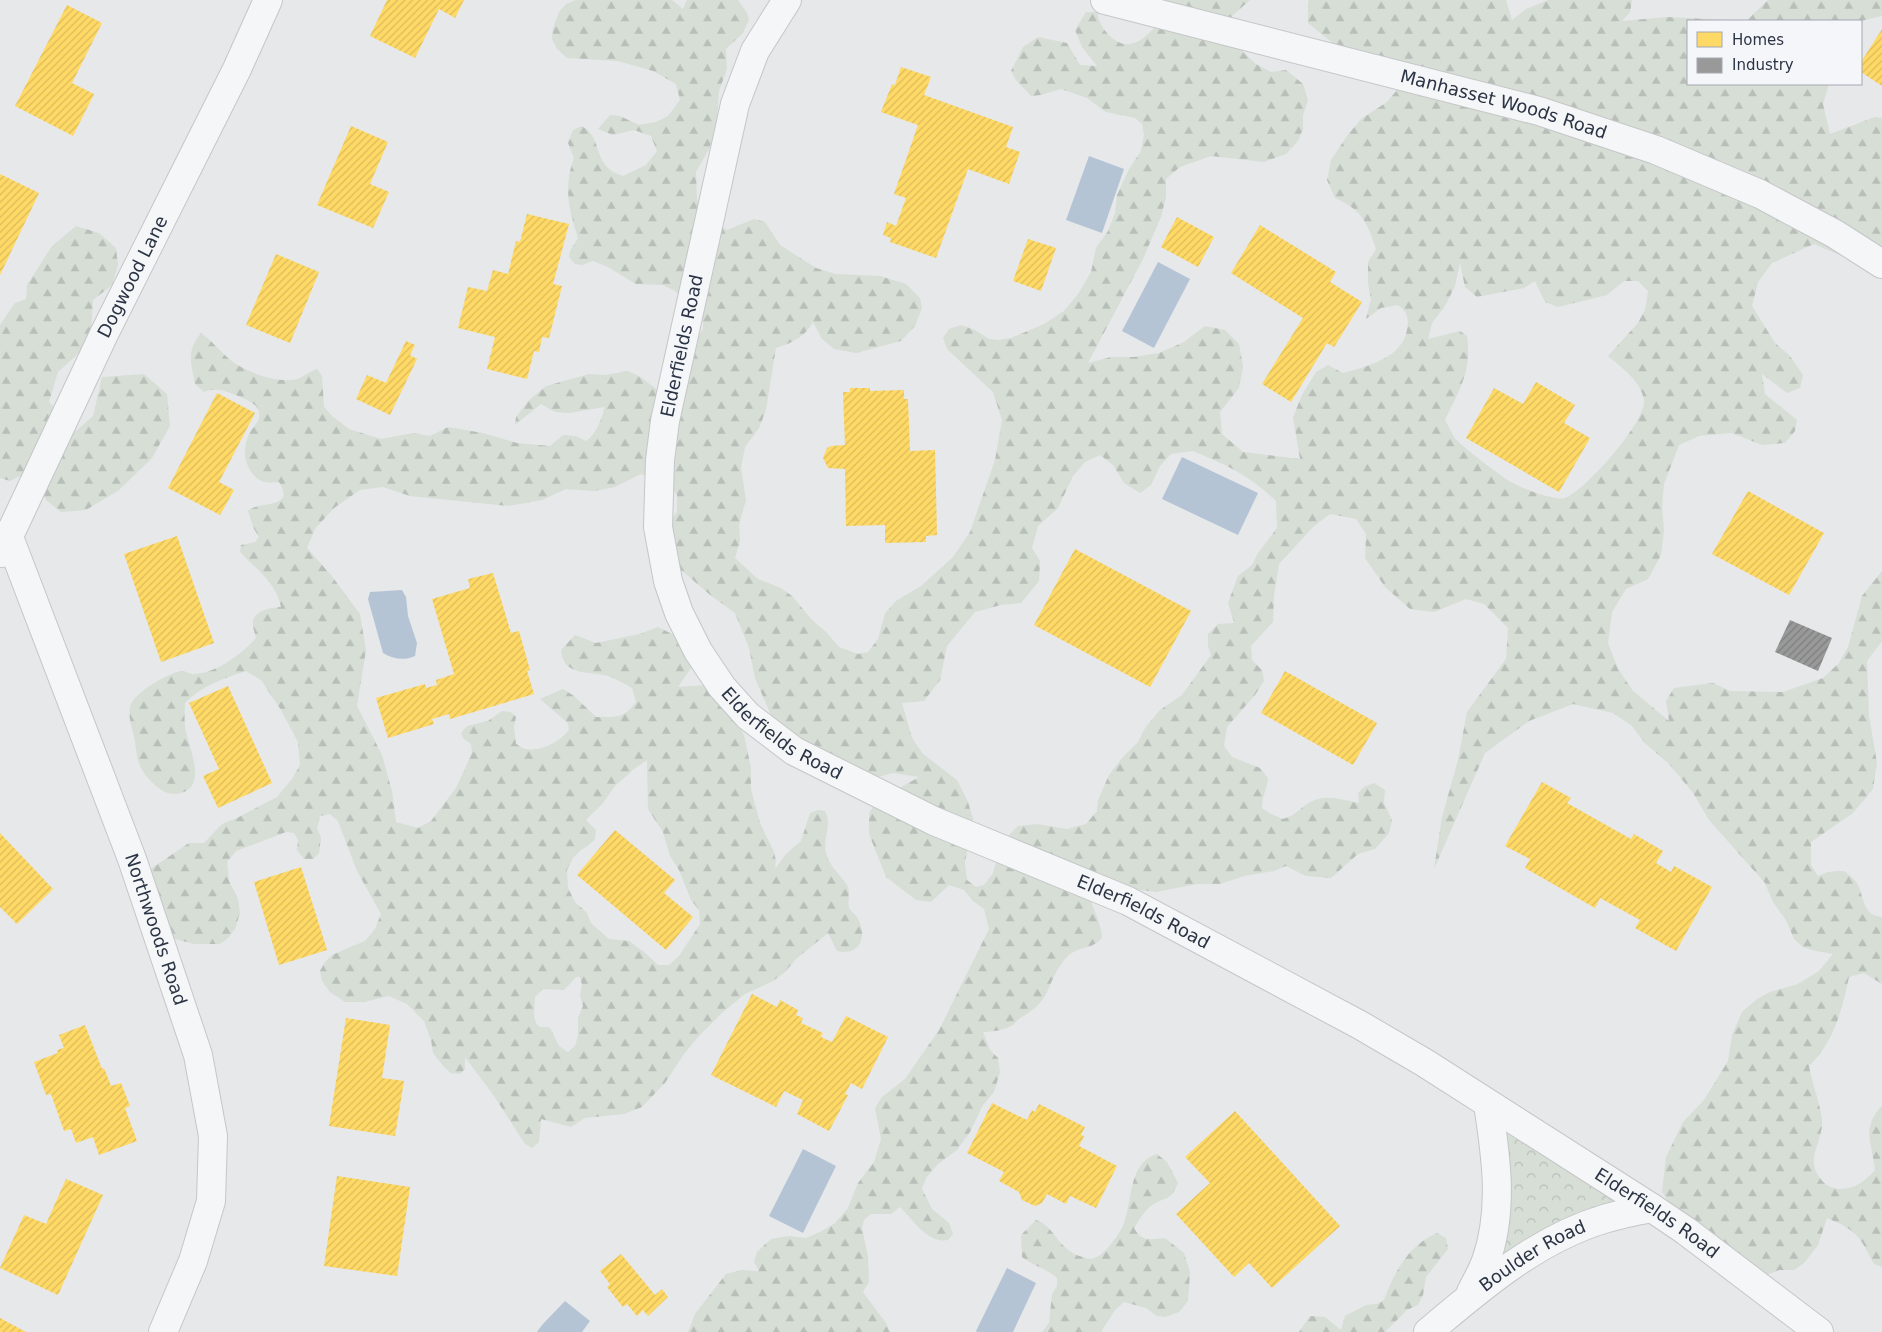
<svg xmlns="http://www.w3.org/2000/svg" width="1882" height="1332" viewBox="0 0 1882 1332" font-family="'DejaVu Sans',sans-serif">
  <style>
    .forest { fill: url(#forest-firs); fill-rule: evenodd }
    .park { fill: url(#park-crowns) }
    .water { fill: #b4c4d5 }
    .homes { fill: url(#homes-hatch) }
    .industry { fill: url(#industry-hatch) }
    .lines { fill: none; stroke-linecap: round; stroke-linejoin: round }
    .minor-casing { stroke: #c4c6c8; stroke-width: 30 }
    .minor { stroke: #f5f6f7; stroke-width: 28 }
    .labels { text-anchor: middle; stroke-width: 5; stroke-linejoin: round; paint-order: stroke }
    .street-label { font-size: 18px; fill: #2b3445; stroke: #f4f6f9 }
  </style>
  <defs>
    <pattern id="forest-firs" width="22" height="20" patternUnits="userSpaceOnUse" patternTransform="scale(1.25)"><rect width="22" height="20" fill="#d6ded6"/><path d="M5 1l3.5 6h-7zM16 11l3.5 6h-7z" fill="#b8bfb9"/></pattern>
    <pattern id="park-crowns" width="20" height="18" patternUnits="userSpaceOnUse" patternTransform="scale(1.25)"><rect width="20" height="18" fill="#d6ded6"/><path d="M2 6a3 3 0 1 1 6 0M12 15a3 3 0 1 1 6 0" fill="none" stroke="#b8bfb9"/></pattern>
    <pattern id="homes-hatch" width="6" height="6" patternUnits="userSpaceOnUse" patternTransform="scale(1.25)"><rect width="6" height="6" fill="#ffd966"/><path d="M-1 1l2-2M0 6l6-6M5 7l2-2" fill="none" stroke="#dbbb5a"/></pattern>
    <pattern id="industry-hatch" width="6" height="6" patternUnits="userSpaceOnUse" patternTransform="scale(1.25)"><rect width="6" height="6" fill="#999"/><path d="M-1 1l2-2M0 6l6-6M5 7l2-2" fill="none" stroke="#7d7e7f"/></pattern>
  </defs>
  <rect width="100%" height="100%" fill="#e6e8ea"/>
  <path class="forest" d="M576,0h96l11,9 4,-9h51l9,13 2,7 -6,13 -17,16 1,20 -8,22 -3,37 -7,21 -13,23 1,27 4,14 26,17 27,-11 11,3 15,23 36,23 20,6 44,2 26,8 14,14 2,10 -7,18 -14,15 -45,12 -22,-4 -12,-10 -9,-17c-8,15 -21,21 -37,26l-10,62 -7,18 -14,19 -4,21 5,32 -7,25 1,16 -5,17 23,21 23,9 11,8 20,24 14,12 13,15 19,7 10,-2 10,-13 7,-26 11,-12 25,-15 32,-29 17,-25 25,-72 7,-40 -9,-28 -46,-43 -4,-11 6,-9 12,-4 14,5 14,9 9,1 13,-2 33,-14 20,-13 14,-17 13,-22 5,-24 12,-17 7,-18 2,-18 12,-26 12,-18 3,-16 -2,-11 -7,-6 -29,-6 -19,-14 -26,-9 -20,6 -10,1 -15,-16 -5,-9 12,-24 15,-10 29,6 13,22 17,1 -15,-19 -7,-17 11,-18h11c2,11 6,18 15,26 17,14 31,2 43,-11l-1,-27h96l-18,16 4,26 8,11 12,11 15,8 15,-2 17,14 5,16 -5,15v14l-5,12 -12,13 -22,8 -53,-6 -31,11 -14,12v18l-5,20 -18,42 -55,104 23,-6h23l25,-4 25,-11 21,-16 20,4 14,14 4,23 -4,21 -19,24 2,22 21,18 57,7 -7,-42 9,-22 14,-23 12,-7 15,8c24,-6 61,-16 64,-44 2,-11 0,-18 -9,-24l-17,3 -15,11 5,-20 -3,-16v-21l8,-13c-9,-27 -14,-39 -41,-51l-8,-18 4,-20 16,-24 14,-17 26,-17 10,-12v-7l-63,-39 -26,-21v-21l1,-2h197l6,20 14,-11 22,-9h84l-2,12 -8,9 45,-4 79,4h-58v63h141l-6,20 7,30 45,-17 7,1v155l-68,-29 -42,19 -14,19 -6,24 23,37 15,13 13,19 -3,13 -13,5 -25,-19 3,20 32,26 -2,11 -10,12 -23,2 -30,-12 -33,3 -20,9 -15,39 -2,23 2,23 -3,25 -13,24 -22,10 -14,23 -4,31 10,26 15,22 36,30 -3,-20 8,-13 39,-5 17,8 53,1 40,-14 16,-15 9,-16 14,-51 20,-25v70l-15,20 2,55 8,47 -4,26 -20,24 -42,29v23l7,11 10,-4 16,-1c5,4 12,9 14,14 6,13 5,31 24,32v67l-18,-11 -15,4c-7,33 -15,65 -40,89 3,17 11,37 13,53 2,23 -18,39 -2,59 5,7 10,10 19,11 16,0 25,-7 36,-19 -3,-27 -14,-43 7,-64v161l-8,-3c-14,-28 -18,-34 -47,-46l-9,27 -14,18 -10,7h-15l-17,7 -83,-59 -17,-26 4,-35 17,-35 21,-22 24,-39 4,-26 10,-23 15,-13 13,-7 28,-8 21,-13 14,-17 -17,-3 -13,-4 -9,-8 -8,-19 -13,-18 -8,-19 -56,-63 -16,-27 -23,-28 -25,-22 -14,-18 -18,-12 -40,-9 -44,17 -44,32 -51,116 8,-52 16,-57 9,-48 39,-53 2,-31 -24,-24 -18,-5 -32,13 -24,-3 -25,-22 -20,-29 1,-24 -10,-15 -26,-5 -17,13 -34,37 -5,32 -1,26 -22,24 1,14 10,10 2,11 -9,14 -28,32 -3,19 8,11 28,11 8,10c-1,11 -6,18 -6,30l7,5 14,6c15,-5 14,-9 26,-16 16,-10 33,-3 50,0l-1,-10 6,-6 10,-4 11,7 -1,13 8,17 -3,13 -14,16 -17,5 -27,24 -25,-2 -20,-10 -12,5 -30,5 -24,8h-23l-41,8 -15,-2 -23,-6 -28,14c4,13 11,26 12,39 -8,13 -25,9 -35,20 -11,11 -14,23 -21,37 -7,12 -13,16 -24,23 -4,2 -6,5 -9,8 -9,5 -20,7 -30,7l7,18 8,8 2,14 -6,20 -11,13 -13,27 -13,18 -19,14 -12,14 -4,11 10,20 17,14 4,11 -5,6c-20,4 -35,-20 -48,-33l-9,7h-20l-7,6 -2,8 6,29 1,25 -6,10 23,31 4,9h-202l7,-18 31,-40 16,-4 17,1 -5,-9 3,-10 14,-13 18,-3 17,2 16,-7 13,-8 13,-15 10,-25 16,-21 7,-23 -6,-31 7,-11 23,-18 34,-49 50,-101 -5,-20 -11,-8 -9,-11 -15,-5 -18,17 -15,-2 -30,-23 -17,-43v-20l7,-13 43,-24 -26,-4 -47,13 -73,-66 -18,-42 -6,-30 -14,-35 -26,-19 -29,-25 -19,-23 8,-24 8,-10v-17l-10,-12 -26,-9 -26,13 -21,4 -28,-2 -24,11 -34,6 -98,-10 -27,-9 -23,3 -26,18 -19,21 -8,19 24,27 29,39 6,36 -9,56 25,49 10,36 4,31 22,6 13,-7 25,-33 16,-35 -1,-9 -8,-6 -2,-5 6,-7 21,-5 14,-10 9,1 5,5 -2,10 2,17c3,1 7,5 10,5 16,3 34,-8 43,-19l-1,-7 -28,-24 23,-10 11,7 22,21c19,0 28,2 40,-15l-4,-14c-7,-4 -14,-8 -21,-11 -20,-7 -48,1 -50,-27l14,-15 21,8 44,-9 18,-7 20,10 16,23 -3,8 -13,19 29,-2 25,28 12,22 7,33v21l9,34 14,29 2,9 -1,8 11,-15 15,-13 9,-28 8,-3 7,1c8,16 -3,26 1,42 3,13 14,21 21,32 4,7 0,16 2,23 2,4 6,6 8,9 11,18 4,40 -20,34l-9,-18 -32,26 -11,13 -12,9 -28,13 -22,18 -25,25 -14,17 -19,29 -23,24 -18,7 -39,4 -14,9 -30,-8 -2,23 -7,6 -7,-4 -31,-48 -29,-39v12l-5,5 -9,-1 -7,-6 -11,-14 -2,-13 -7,-19 -17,-17 -18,-8 -25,6h-19l-15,-10 -8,-11 -2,-10 5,-9 7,-7 33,-14 10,-12 6,-15 -24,-43 -19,-50 -8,-7 -10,2 -3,12 4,10 -2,15 -6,6h-9l-7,-9 1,-10 -4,-7 -8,-1 -50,19 -9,11 2,19 9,18 2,14 -5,16 -7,9 -8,6h-26l-27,-7 -21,-65 43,-29h15l18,-19 15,-6 40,-21 15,-18 8,-14 -2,-23 -17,-32 -20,-30 -15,-9c-22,7 -45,15 -61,32 0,7 -1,15 0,23 2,19 24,59 -4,67 -13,4 -24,-5 -32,-14 -14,-15 -11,-24 -15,-42 -2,-9 -6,-20 -4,-30 3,-14 37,-33 51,-36 5,0 10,4 14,3 22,-1 48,-21 61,-36 -1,-5 -4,-12 -3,-17 3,-12 19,-13 28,-14 -5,-25 -25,-38 -41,-55l1,-7 14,-3 4,-5 -5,-8 -6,-18c9,-10 49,-1 31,-29 -13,1 -20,1 -27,-9 -9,-12 -9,-28 -2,-41 4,-7 11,-10 9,-20 -3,-10 -13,-12 -21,-16 -12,-5 -21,-9 -34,-4l-9,-8c-4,-22 -9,-32 6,-51 10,7 17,16 26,24 14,14 54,29 73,21 6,-3 11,-7 17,-9l5,7 2,31 8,9 17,13 32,10 32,-6 17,3 18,-9 35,6 34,10 33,3 13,-11 13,1 10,5c11,-7 15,-22 19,-34l-36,6 -14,-1 -14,-8 -26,21 1,-8 13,-17 17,-14 43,-12 17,1 21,-4 12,5 20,15 44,-62v-13l-8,-10 -20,-15 -12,-6 -27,-1 -28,-17 -15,-6 -11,4 -7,-1 -6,-7 1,-6 8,-13c-9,-29 -15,-50 -4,-80l-6,-15 5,-13 9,-4c22,12 9,41 41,50l23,-11 11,-14 -6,-15 -17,-6 -21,5 -15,-6 12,-14 10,1 19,9 17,-3 12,-6 12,-16 -4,-16 -23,-13 -35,-10 -51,-3 -10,-9 -5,-10 1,-11 6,-16 7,-8zM1460,263l5,24 12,10 47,-9 11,-7 10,21 13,5 49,-12 17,-14h14l10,10 -3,19 -7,13 -30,33c14,12 33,25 36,44 3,21 -59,91 -79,98 -11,3 -44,-10 -54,-16 -12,-7 -50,-36 -57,-45 -3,-5 -6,-12 -9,-17 15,-31 27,-49 22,-84l-7,-5 -32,8 4,-16 13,-17 10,-20zM1192,451c34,13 58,25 84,50l1,27 -19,25 -6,12 -14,11 -10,27 6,20 -16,1 -10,10v12l3,9 -29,40 -22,15 -15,18 -7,14 -16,16 -13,17 -11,25 -1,11 -11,13 -19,5 -30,-5 -19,2 -16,16 -9,31 -9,12 -8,2 -9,-7 -2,-17 8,-44 -5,-17 -11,-22 -34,-26 -11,-16 -10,-35 22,-2 16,-21 7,-34 28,-34 26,-7 20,-2 18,-22 1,-20 -8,-13 6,-22 20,-18 15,-32 12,-14 15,-7 13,10 11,18 16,10 11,-8 9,-19 11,-12zM647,760l1,49 15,23 7,24 9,14 12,30 8,10 1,14 -21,32 -10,9h-11l-14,-13 -15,-11 -20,-2 -18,-16 -4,-10 -12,-11 -7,-14 -1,-18 6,-12 8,-8 8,-5 6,-6 1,-9 -10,-10 17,-17 12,-17 19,-17zM576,977h4l2,8 -2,10 3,11 -5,12v18l-3,10 -7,6 -9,-6 -9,-18 -2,-1h-8c-9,-5 -5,-20 -5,-30l8,-8 21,1z
    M1768,0h114v16l-21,5h-115z
    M76,226l23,7 17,15 2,17 -6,20 -19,15 -2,32 -11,20 -22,20 -9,30 27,29 17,-15 9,-39 42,-3 23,20 3,32 -18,32 -33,32 -33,20 -25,2 -15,-12 -16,-29 -20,10 -10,-3v-153l15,-22 11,-4 1,-14 25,-39z
    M1157,1154l10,8 11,21c-8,19 -12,13 -26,22 -8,6 -13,15 -18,23 8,15 17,11 31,10l19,15 6,19 -2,29 -9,11 -14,5 -8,-1 -11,-8 -22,-6 -9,8 -14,22h-59l7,-9 3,-29 5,-8v-8c-11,-10 -24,-12 -35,-21l-1,-22 15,-15c19,6 22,31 47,37 3,1 5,2 8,2 6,-1 12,-6 16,-10 6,-8 14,-17 17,-26 9,-24 4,-60 33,-69z
    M1437,1233l9,5 2,11 -22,28 -3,18 -5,10 -11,5 -22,22h-86l11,-16 15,1 16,13 4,-14 21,-11 11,-1 7,-4c10,-28 25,-55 53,-67z"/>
  <path class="park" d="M1488,1104l164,104 -166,54z"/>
  <path class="water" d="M1089,156l35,13 -22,64 -36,-13z
    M1158,262l32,17 -36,69 -32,-17z
    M1182,457l76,36 -20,42 -76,-36z
    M402,590l4,7 2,19 9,27 -2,13c-11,5 -22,3 -32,-3l-15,-54 2,-7z
    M803,1149l33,17 -33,67 -34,-17z
    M1007,1268l29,15 -23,49h-36l-1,-1z
    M565,1301l25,20 -8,11h-45l5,-7z"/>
  <path class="homes" d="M387,0h77l-9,18 -16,-9 -24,49 -45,-22z
    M67,5l35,18 -30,60 22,11 -21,42 -58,-30z
    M1882,29v57l-21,-14v-10z
    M901,67l30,10 -7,18 89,32 -7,20 14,5 -11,32 -41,-15 -32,89 -46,-16 1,-4 -8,-3 4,-13 9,4 10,-28 -12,-4 24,-69 -37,-13 11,-28 3,1z
    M351,126l37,16 -18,42 19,8 -16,36 -56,-23z
    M0,174l39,19 -39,82z
    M527,214l42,10 -16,60 9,2 -13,52 -7,-1 -3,15 -5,-1 -7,28 -40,-10 8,-32 -37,-9 10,-41 19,4 6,-21 15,4 8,-33 4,1z
    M1177,217l37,20 -16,30 -37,-20z
    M1260,225l76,47 -6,10 32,20 -28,45 -7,-4 -36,59 -29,-18 41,-66 -72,-45z
    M1028,239l28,9 -15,43 -28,-10z
    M276,254l43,18 -29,71 -44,-18z
    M406,341l9,4 -5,10 7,4 -27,56 -34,-16 11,-24 19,8z
    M1536,382l39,23 -11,18 26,15 -31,54 -93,-54 28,-50 29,16z
    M850,388h20v3l34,-1v9h4l2,52 25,-1 2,85 -11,1v6l-41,1v-18l-39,1 -1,-57 -17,-1 -5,-10 4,-10 4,-2 14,-1 -2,-53h7z
    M217,393l38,20 -36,69 15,8 -14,25 -52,-27z
    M1748,491l76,42 -35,62 -77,-41z
    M177,536l37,107 -53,19 -37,-108z
    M1075,549l116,62 -41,76 -116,-62z
    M493,573l18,60 8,-2 11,39 -3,1 7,23 -84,25 -1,-5 -17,5 2,5 -46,14 -12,-40 49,-14 1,4 11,-3 -1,-5 18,-6 -22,-75 38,-11 -2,-9z
    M1285,671l92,52 -24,42 -92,-52z
    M228,686l44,97 -54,25 -15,-32 16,-7 -30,-66z
    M1542,782l29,16 -4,5 64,36 3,-5 29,17 -7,12 15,9 3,-6 38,21 -36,64 -41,-23 5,-8 -40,-22 -5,10 -70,-40 5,-9 -25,-13z
    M615,830l60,50 -11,13 29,24 -27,33 -89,-75z
    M0,833l53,56 -36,35 -17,-17z
    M301,867l26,83 -48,15 -25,-83z
    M752,994l25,13 3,-7 18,10 -2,5 7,3 -2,5 22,10 -2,4 11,5 14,-26 42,21 -26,52 -11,-6 -6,11 3,1 -19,36 -32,-17 6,-14 -19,-9 -8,16 -65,-32z
    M346,1018l44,7 -8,53 22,3 -9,55 -66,-10z
    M85,1025l17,44 2,-1 7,18 10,-3 9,23 -5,2 12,33 -38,14 -6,-18 -17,6 -5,-14 -7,2 -13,-37 -5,1 -12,-33 24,-9 -1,-3 7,-2 -5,-13z
    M992,1103l35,17 5,-10 3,2 4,-8 46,23 -4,8 3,1 -5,10 38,20 -21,42 -26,-12 -4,8 -19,-10 -5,9 -7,3 -13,-6 -3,-8 -20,-11 5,-9 -37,-19z
    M1235,1111l105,115 -68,62 -23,-25 -15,14 -58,-63 34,-31 -25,-26z
    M337,1176l73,11 -13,89 -73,-10z
    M66,1179l37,16 -45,100 -58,-27 24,-53 22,9z
    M621,1254l34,41 7,-6 6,8 -20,19 -5,-6 -6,6 -10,-12 -4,3 -16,-20 3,-3 -10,-13z
    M0,1318l26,14h-26z"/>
  <path class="industry" d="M1790,620l42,18 -14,33 -43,-19z"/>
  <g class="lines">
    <g class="minor-casing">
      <g id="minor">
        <path id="s1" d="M787,0l-32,51 -20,53 -70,317 -5,39 -2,67 10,54 11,32 19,38 24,36 26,29 46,35 140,70 194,80 232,124 65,38 227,145 34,23 133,101"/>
        <path id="s2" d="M1105,0l434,111 117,39 104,44 75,40 47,30"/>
        <path id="s3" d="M9,537l123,322 66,196 15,81 -2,65 -18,60 -30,71"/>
        <path id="s4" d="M1,553l103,-219 133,-265 31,-69"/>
        <path d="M1471,1292c5,-10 11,-20 15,-31 18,-51 10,-105 2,-157"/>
        <path id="s5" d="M1428,1332c52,-44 109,-93 176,-113 16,-5 32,-8 48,-11"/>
      </g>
    </g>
    <use href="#minor" class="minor"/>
  </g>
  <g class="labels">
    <g class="street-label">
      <text dy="6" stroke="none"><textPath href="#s2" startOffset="412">Manhasset Woods Road</textPath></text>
      <text dy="6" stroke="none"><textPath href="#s4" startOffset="306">Dogwood Lane</textPath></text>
      <text transform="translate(682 346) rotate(-78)" y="6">Elderfields Road</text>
      <text dy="6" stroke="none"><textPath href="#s1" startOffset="799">Elderfields Road</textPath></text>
      <text dy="6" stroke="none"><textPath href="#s1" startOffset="1204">Elderfields Road</textPath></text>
      <text dy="6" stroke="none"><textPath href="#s3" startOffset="419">Northwoods Road</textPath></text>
      <text dy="6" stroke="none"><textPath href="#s1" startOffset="1800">Elderfields Road</textPath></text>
      <text dy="6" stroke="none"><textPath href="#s5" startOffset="130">Boulder Road</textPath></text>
    </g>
  </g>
  <rect x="1687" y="20" width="175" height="65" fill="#f4f6f9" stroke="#a4a8b1"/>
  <rect x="1697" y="32" width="25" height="15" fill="#ffd966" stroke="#a4a8b1"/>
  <text x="1732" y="45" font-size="15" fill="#2b3445">Homes</text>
  <rect x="1697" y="58" width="25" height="15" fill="#999999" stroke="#a4a8b1"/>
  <text x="1732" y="70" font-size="15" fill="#2b3445">Industry</text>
</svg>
